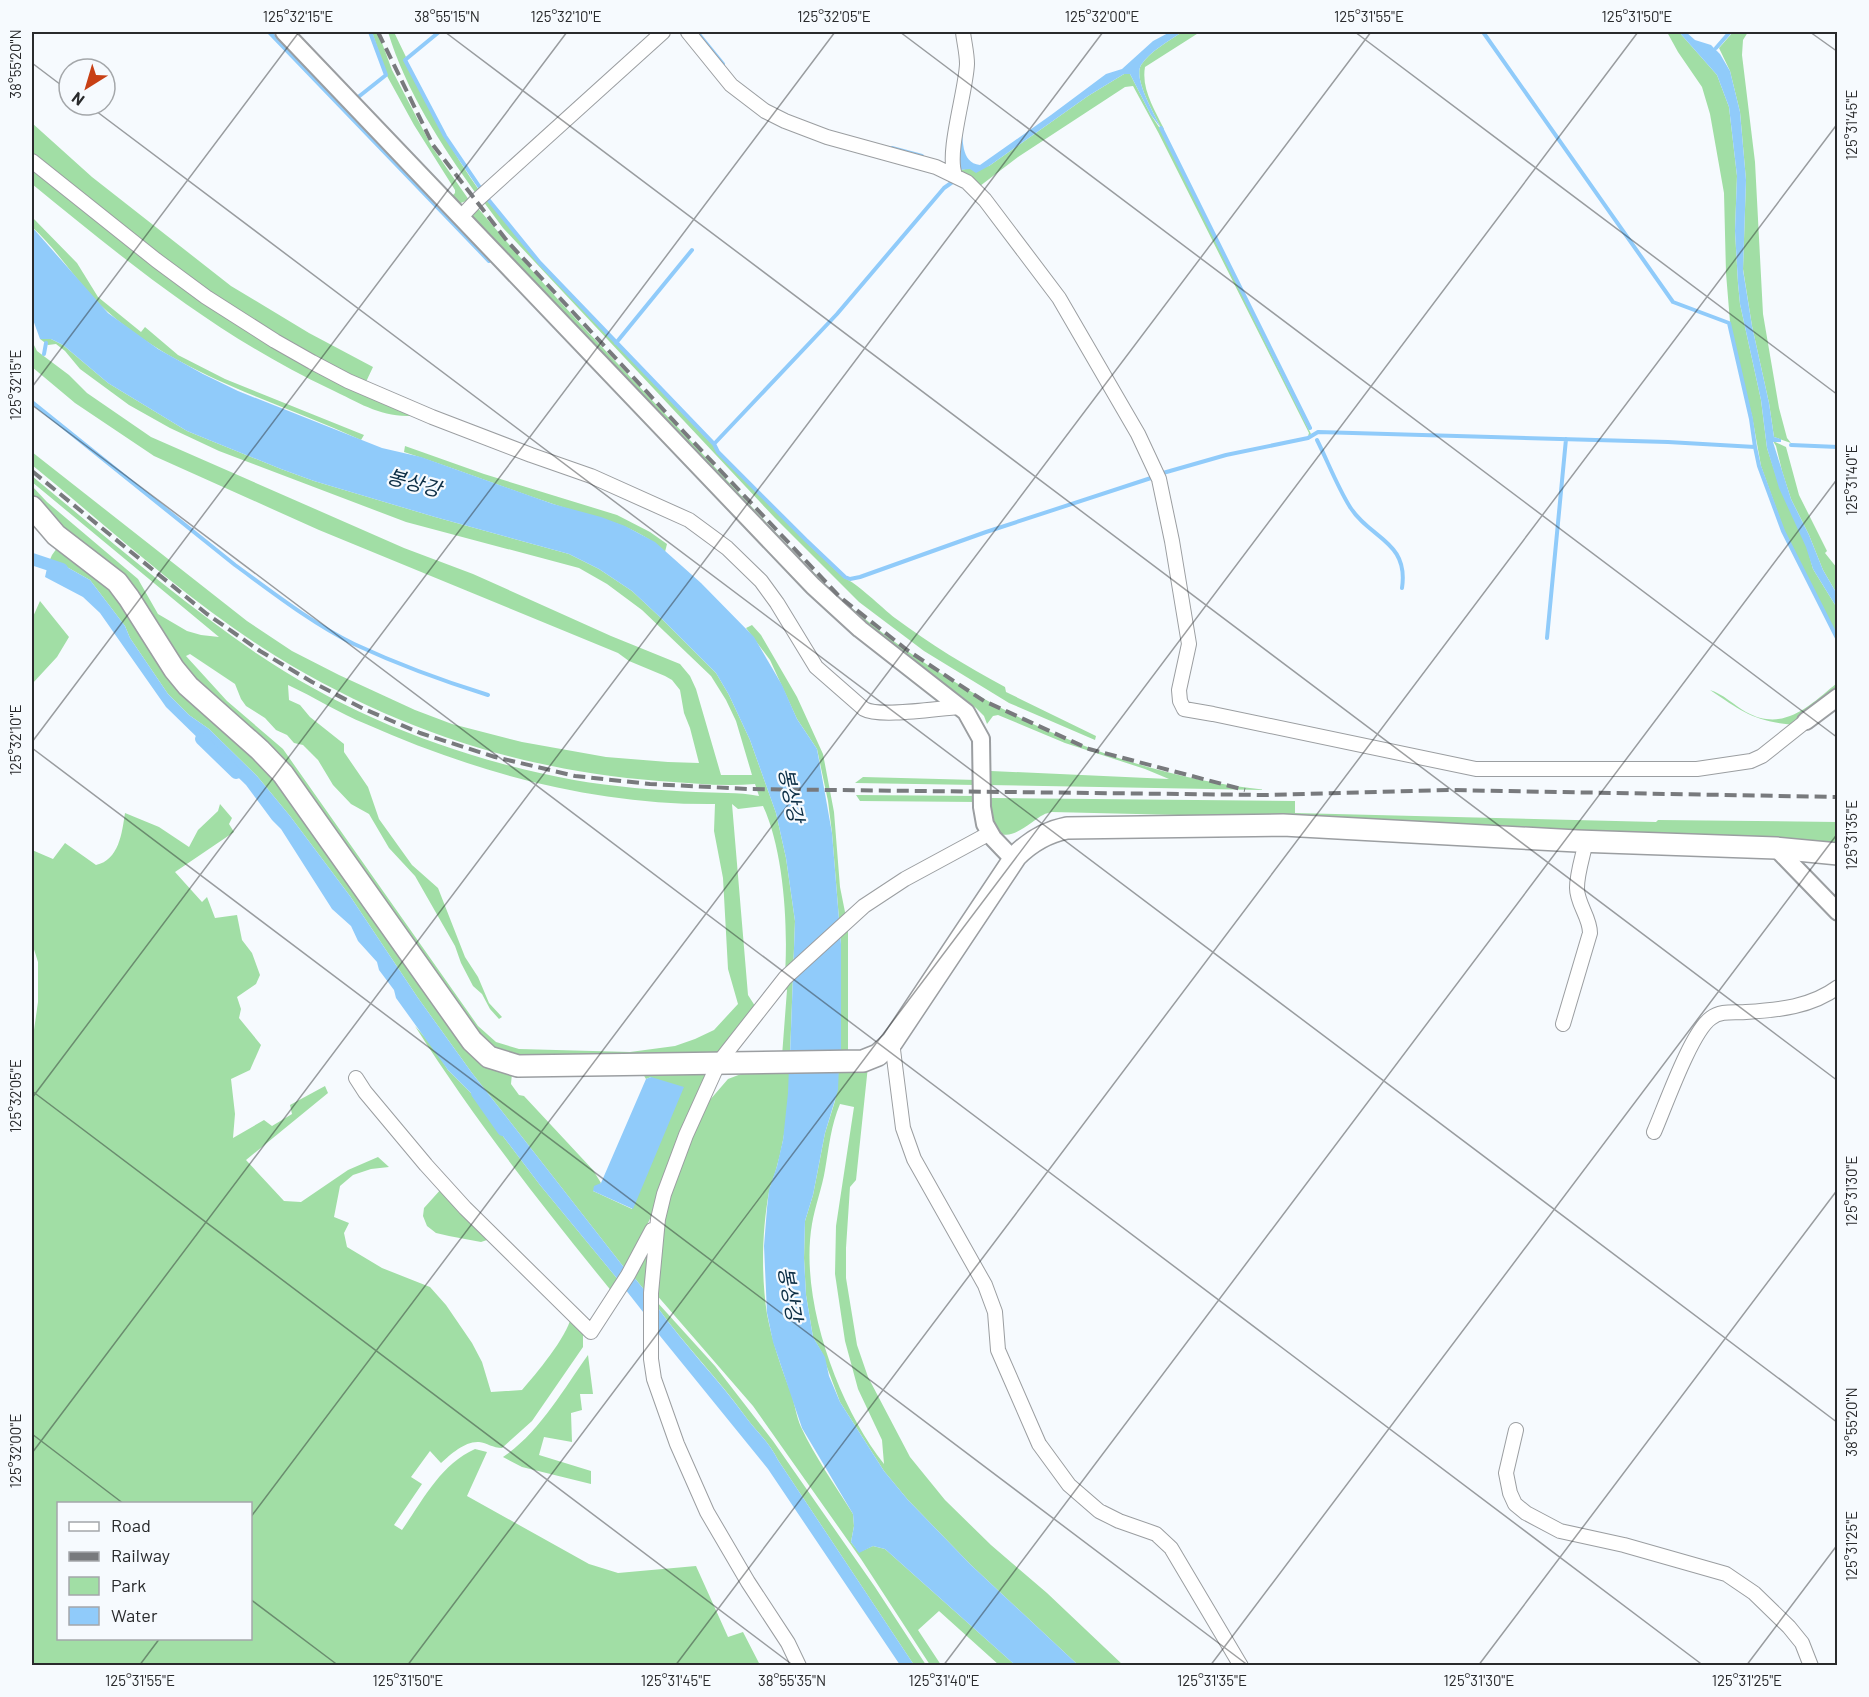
<svg xmlns="http://www.w3.org/2000/svg" width="1869" height="1697" viewBox="0 0 1869 1697" font-family="Barlow,'Noto Sans KR',sans-serif">
  <style>
    .green { fill: #a1dea5; fill-rule: evenodd }
    .water { fill: #90cbfa }
    .lines { fill: none; stroke-linecap: round; stroke-linejoin: round }
    .stream { stroke: #90cbfa; stroke-width: 4 }
    .canal { stroke: #90cbfa; stroke-width: 12 }
    .minor-casing { stroke: #9b9ea1; stroke-width: 16 }
    .tertiary-casing { stroke: #9b9ea1; stroke-width: 20 }
    .primary-casing { stroke: #9b9ea1; stroke-width: 24 }
    .minor { stroke: #fff; stroke-width: 14 }
    .tertiary { stroke: #fff; stroke-width: 16 }
    .primary { stroke: #fff; stroke-width: 21 }
    .rail { stroke: #787a7d; stroke-width: 4; stroke-dasharray: 12 6; stroke-linecap: butt }
    .ticks { fill: none; stroke: #292a2c; stroke-width: 1.5; stroke-opacity: 0.45 }
    .labels { text-anchor: middle; stroke-width: 4.5; stroke-linejoin: round; paint-order: stroke }
    .water-label { font-size: 20px; font-style: italic; fill: #0b2d44; stroke: #f6fafe }
    .neatline { fill: none; stroke: #292a2c; stroke-width: 2 }
    .ticks-label { font-size: 15px; text-anchor: middle; fill: #292a2c }
  </style>
  <rect width="100%" height="100%" fill="#f6fafe"/>
  <path class="green" d="M372,32h6l14,38 40,77 37,53 -11,4 -8,-6 5,-5v-3l-41,-65 -27,-49z
    M388,32h6l12,25 -2,2c23,46 47,92 77,134l-4,2c-36,-50 -71,-104 -89,-163z
    M1182,32h18l-55,35c-4,22 10,43 19,62l-3,-1c-6,-13 -28,-49 -20,-63 9,-14 28,-24 41,-33z
    M1667,32h12l38,43 12,32 8,69 -2,55 3,52 2,21 21,96 6,48 13,40 27,59 6,22 24,39v29l-53,-107 -23,-64 -9,-50 -14,-55 -8,-39 -4,-49 -2,-80 -14,-79 -8,-27 -24,-35z
    M1733,32h15l-5,8 -1,15 13,107 8,152 16,94 8,30 4,5 -17,-6 -5,-34 -17,-77 -9,-57 3,-89 -6,-68 -10,-41 -11,-23z
    M1124,74h6l21,41 10,15 150,304 -3,2 1,-3 -151,-301 -25,-46 -8,1 -107,70 -38,29 -24,-15 3,-34 -1,33 31,-4 99,-70z
    M32,123l60,54 139,109 78,47 64,34 -8,17 -21,-8 -138,-84 -174,-135z
    M32,165l187,144 201,106c-36,5 -58,-11 -90,-26 -111,-52 -204,-128 -298,-205z
    M486,198l54,66 173,181 5,7 87,89 39,37c12,4 38,30 51,40 35,26 71,48 110,69l1,5 90,44 -1,4 -86,-37 -85,-52 -65,-49 -84,-84 -272,-290 -20,-27z
    M477,207c67,80 140,156 212,232 31,34 62,67 93,100 21,22 42,45 65,65 115,99 268,171 420,186l-279,-5 3,-14 178,8 -24,-10 -80,-26 -67,-28 -5,1 -6,8 -3,-8 -8,-8 -83,-60 -52,-43 -370,-388z
    M32,217l45,46 21,34 43,35 4,-5 33,28 47,24 139,56 -3,5c-87,-40 -179,-63 -253,-128 -29,-25 -48,-60 -76,-85z
    M40,339h11l12,6 45,38 79,48 94,38 33,12 121,36 134,37 30,15 33,22 30,28 54,54 13,22 21,45 26,73 10,45 9,63 -5,135h-8l5,-66 -3,-3c5,-51 1,-134 -21,-181l-25,3 -6,-5 16,191 7,11 -36,49 -197,6 -35,-16 -312,-392 -143,-159v-8l15,16 91,77 20,35 29,17 14,4 18,2 -187,-155v-6c73,60 145,123 224,177 94,64 205,106 318,127 40,7 81,10 122,12 21,1 42,0 63,4l-4,-12c-32,3 -64,-1 -96,-3 -143,-11 -274,-55 -396,-133 -82,-53 -155,-121 -231,-183v-13l215,169 45,30 47,24 76,35 37,14 70,18 84,15 62,5 31,1 -9,-35 -6,-15 -4,-23 -8,-10 -7,-4 -36,-15 -11,-8 -299,-123 -165,-74 -79,-53 -43,-36v-26l5,10 32,24 18,18 64,44 253,111 69,26 138,62 69,28 10,12 6,13 25,86h31l-16,-54 -10,-21 -15,-24 -69,-66 -35,-26 -28,-16 -173,-46 -187,-71 -49,-23 -41,-23 -49,-36 -15,-18 -9,-7 -8,1zM190,654l45,30 6,15 5,7 19,12 11,12 11,5 7,8 9,2 15,15 15,25 18,19 18,10 20,34 26,28 40,70 6,17 12,23 9,8 8,15 9,10 3,-2 -13,-14 -11,-26 -13,-20 -27,-69 -26,-23 -33,-46 -11,-32 -24,-35v-8l-34,-27 -10,-12 -11,-5 -1,-15c26,12 51,28 78,39 111,49 227,81 349,80l-1,27 9,47 5,91 10,35 -24,26 -19,9 -20,7 -45,6 -111,-3 -23,-7 -18,-16 -195,-277 -56,-48 -41,-45z
    M1773,441l13,6 13,48 28,56 -2,2 12,15v26l-14,-24 -14,-35 -18,-36 -9,-28 -6,-25z
    M405,446l79,28 133,41 33,17 17,12 -2,8c-30,-29 -71,-34 -109,-47 -51,-17 -101,-37 -152,-53z
    M57,548l26,12 172,191 230,310 219,9 1,7 -4,11 -46,120 -29,62 -154,-197 -54,-75 -68,-102 -60,-80 -33,-40 -48,-47 -20,-14 -21,-21 -38,-56 -5,-12 -35,-46 -25,-14 -17,-2 4,-9zM512,1073l131,1 3,5 5,-2 -19,132 -39,-18 8,-8 -8,-13 -69,-74 -5,-1 -8,-11z
    M40,601l29,36 -12,20 -25,27v-65z
    M752,625l9,10 36,62 26,57 11,58 6,75 8,40v128h-7v-111l-9,-111 -4,-32 -11,-52 -20,-30 -27,-59 -24,-32z
    M1837,683v8l-43,34c-41,-4 -51,-13 -84,-35 13,4 24,15 36,22 38,21 64,-7 91,-29z
    M863,777l114,3 -1,5 -121,-2z
    M856,795l121,1 1,6 -118,-1z
    M990,798l305,3v12l361,9 2,-2 179,2v24l-616,-30 -169,-4c-3,1 -6,1 -9,3 -11,5 -38,34 -49,11 -4,-7 -3,-21 -4,-28z
    M220,804l12,14 -3,6 5,8 -59,40 27,30 5,-5 8,21 22,-3 5,25 10,13 8,22 -4,9 -19,13 4,12 -2,9 22,27 -11,25 -19,9 4,35 -2,24 31,-18 8,6 20,-12 -2,-9 35,-19 3,7 -82,67 38,41 17,1 47,-32 30,-13 11,10 -18,2 -18,6 -13,11 -6,31 15,6 -5,10 3,14 35,21 48,19 16,18 26,38 10,19 9,30 31,-2c14,-16 45,-53 49,-73l12,14v16l-51,74 -30,27c-9,0 -15,-5 -23,-6 -14,-1 -28,12 -38,21l-11,-12 -19,26 11,7 -28,41 8,5c21,-30 39,-66 73,-81l12,3 -20,44 122,68 29,9 78,-7 32,71 15,-5 17,33h-728v-621l6,-42v-40l-6,-19v-93l21,9 12,-16 31,22c23,-5 26,-32 29,-52l34,14 30,20 9,-17 20,-19zM58,1504h192v134h-192z
    M415,1026l16,18 17,26 45,45 6,16 41,54 80,97 -7,11c-70,-86 -139,-174 -198,-267z
    M789,1066c1,33 -3,68 -12,100 -2,8 -6,17 -8,26 -7,38 -8,84 -2,122 5,27 14,53 24,79 4,11 5,23 10,34 14,30 34,58 52,87l1,12 -3,16 8,10 14,-6 12,3 130,116h-16l-60,-54 -21,19 23,35h-11l-69,-106 -108,-153 -98,-113 10,-76 13,-48 17,-42 14,-26 19,-22 21,-8z
    M839,1066h29l-12,114 -6,7 -4,61v30l11,67 11,32 42,80 35,43 46,45 56,48 76,72h-45l-107,-100 -63,-65 -24,-29 -44,-69 -19,-51 -8,-14 -7,-42 -2,-37 1,-37 8,-26 12,-62 10,-32zM840,1104l14,3 -18,119 -1,48 10,67 13,48 24,51 2,24c-46,-58 -85,-165 -72,-240 3,-18 10,-36 13,-54 4,-23 6,-45 15,-66z
    M442,1188l48,51 -9,3 -32,-6 -13,-3 -9,-7 -4,-10 1,-8z
    M651,1247l-1,50 -17,-21 13,-28z
    M657,1302l58,64 58,75 102,146 51,78h-12l-136,-205c-8,-17 -22,-29 -33,-44 -27,-38 -60,-70 -87,-108z
    M588,1355l5,39h-13l2,16 -11,3 1,29 -28,-5 -5,18 52,16v13l-69,-17 -19,-10c36,-24 60,-67 85,-102z"/>
  <path class="water" d="M1170,32h12c-13,9 -32,19 -41,33 -8,14 14,50 20,63l-10,-13 -21,-41h-6l-36,22 -99,70 -13,7 -6,-4 -12,1 4,-48c1,15 -2,41 18,43l71,-50 55,-41 16,-5 31,-28z
    M1679,32h7l9,8 16,5 9,9 10,17 10,41 6,68 -3,90 9,56 17,77 5,34 7,2v3h-8l18,57 18,36 14,35 14,24v14l-24,-39 -7,-22 -27,-59 -12,-40 -6,-48 -21,-96 -2,-21 -3,-52 2,-55 -8,-69 -12,-32z
    M32,227l76,86 50,36 45,25 35,17 144,57 39,9 132,47 48,13 24,9 30,16 46,41 53,54 28,48 15,34 20,30 2,11 13,73 9,111v111l-51,1 5,-135 -9,-63 -10,-45 -26,-73 -21,-45 -13,-22 -54,-54 -30,-28 -33,-22 -30,-15 -134,-37 -121,-36 -33,-12 -94,-38 -79,-48 -45,-38 -12,-6h-11l-8,-22z
    M48,564l17,2 25,14 35,46 5,12 38,56 21,21 20,14 48,47 33,40 60,80 68,102 54,75 154,197 -6,12 -80,-97 -41,-54 -6,-16 -45,-45 -52,-72 -2,-8 -15,-20 -2,-8 -19,-21 -7,-15 -19,-17 -51,-80 -9,-9 -26,-35 -80,-78 -66,-94 -17,-16 -38,-20z
    M789,1066h50l-1,24 -13,43 -12,62 -8,26 -1,37 2,37 7,42 12,20 4,19 11,26 44,69 24,29 63,65 107,100h-63l-130,-116 -12,-3 -14,7 -8,-11 3,-16 -1,-12 -51,-86 -29,-86 -6,-29 -3,-67 3,-38 2,-18 8,-24 6,-26 5,-47z
    M651,1077l33,10 -51,122 -40,-18 1,-5 7,-3 45,-104z
    M633,1276l17,21 -3,20 -22,-28z
    M658,1308c27,38 60,71 87,108 11,15 25,27 33,44l136,205h-14l-132,-196 -112,-138z"/>
  <g class="lines">
    <path class="stream" d="M269,32l220,229
      M439,32l-34,28 40,76 36,53
      M697,32l26,32
      M1483,32l190,270 56,21 22,96 4,28
      M1716,48l14,-16
      M357,98l29,-23 -16,-43
      M1161,128l149,300
      M892,148l30,8
      M487,198l53,65 174,181 4,8 88,88 39,37 5,2 10,-2 126,-45 165,-54
      M616,343l76,-93
      M44,354l2,-11
      M32,402l203,163c37,27 78,59 119,79 43,20 89,37 134,51
      M1317,440c11,22 20,46 33,67 20,32 59,34 52,81
      M714,444l123,-130 107,-126 10,-7
      M1791,445l47,2
      M1163,473l63,-18 82,-17 10,-6 350,10 87,5 4,19 24,65 55,109
      M1547,638l19,-199"/>
    <path class="canal" d="M32,559l30,10
      M201,739l35,34
      M477,1093l26,37"/>
    <g class="minor-casing">
      <path id="minor" d="M688,32l43,53 34,26 20,10 42,16 109,30 31,15 18,18 74,98 79,136 21,45 13,62 17,103 -10,46 1,11 4,8 29,5 263,55h221l54,-8 11,-5 44,-35
        M32,161l124,99 50,37 69,44 37,21 36,19 84,36 99,38 60,21 98,44 38,28 34,33 16,22 39,64 48,42c16,9 75,-1 96,-2
        M955,175c-9,-22 11,-84 12,-111 0,-11 -3,-22 -4,-32
        M461,217l15,-16 187,-169
        M1563,1024l27,-91c0,-16 -13,-29 -13,-45 0,-15 6,-32 9,-47
        M892,1042l11,86 11,31 71,126 10,27 3,38 41,94 30,41 30,26 20,10 37,13 15,14 70,118
        M356,1078l9,14 61,73 39,43 126,124 37,-57 24,-45
        M1654,1132c11,-25 37,-100 57,-114 10,-8 24,-5 35,-6 33,-2 65,-5 92,-25
        M1516,1430l-10,43 4,20 5,11 11,9 34,18 64,14 102,29 28,19 35,34 13,16 9,23
        M799,1666l-11,-23 -40,-61 -41,-70 -30,-68 -23,-65 -3,-20v-66l7,-74 6,-25 22,-59 33,-73 66,-84 79,-72 41,-27 85,-46"/>
    </g>
    <g class="tertiary-casing">
      <path id="tertiary" d="M284,32l529,554 47,43 106,83 15,27 1,68 3,17 8,14 21,22
        M1806,721l32,-24
        M1776,848l62,64"/>
    </g>
    <g class="primary-casing">
      <path id="primary" d="M32,507l24,28 61,47 12,16 45,71 14,17 72,64 23,24 189,267 17,16 29,9 345,-5 15,-6 14,-13 124,-186c15,-15 31,-24 51,-28l216,-3 294,16 199,7 62,6"/>
    </g>
    <use href="#minor" class="minor"/>
    <use href="#tertiary" class="tertiary"/>
    <use href="#primary" class="primary"/>
    <path class="rail" d="M378,32l55,113 75,97 176,190 156,165 67,53 77,51 105,48 156,41
      M32,471l175,143 53,37 52,31 52,27 56,24 75,24 80,19 75,8 99,5 517,6 182,-5 390,7"/>
  </g>
  <path class="ticks" d="M445,32l1393,1049M900,32l938,706M1355,32l483,363M1810,32l28,20M32,63l37,28M88,105l1750,1318M32,387l267,-355M32,405l1672,1261M32,742l535,-710M32,748l1217,918M32,1091l762,575M32,1098l803,-1066M32,1434l92,70M32,1453l1071,-1421M250,1518l1121,-1486M250,1599l89,67M139,1666l21,-28M407,1666l1231,-1634M675,1666l1163,-1543M943,1666l895,-1188M1210,1666l628,-833M1478,1666l360,-477M1746,1666l92,-122"/>
  <g class="labels">
    <g class="water-label">
      <text transform="translate(414 483) rotate(15)" y="7">봉상강</text>
      <text transform="translate(791 795) rotate(78)" y="7">봉상강</text>
      <text transform="translate(790 1294) rotate(80)" y="7">봉상강</text>
    </g>
  </g>
  <rect width="1869" height="1697" fill="none" stroke="#f6fafe" stroke-width="66"/>
  <rect x="57" y="1502" width="195" height="138" fill="#f6fafe" stroke="#a4a7aa" stroke-width="1.5"/>
  <rect x="69" y="1522" width="30" height="9" fill="#ffffff" stroke="#a4a7aa" stroke-width="1.5"/>
  <text x="111" y="1532" font-size="18" fill="#292a2c">Road</text>
  <rect x="69" y="1552" width="30" height="9" fill="#787a7d" stroke="#a4a7aa" stroke-width="1.5"/>
  <text x="111" y="1562" font-size="18" fill="#292a2c">Railway</text>
  <rect x="69" y="1577" width="30" height="18" fill="#a1dea5" stroke="#a4a7aa" stroke-width="1.5"/>
  <text x="111" y="1592" font-size="18" fill="#292a2c">Park</text>
  <rect x="69" y="1607" width="30" height="18" fill="#90cbfa" stroke="#a4a7aa" stroke-width="1.5"/>
  <text x="111" y="1622" font-size="18" fill="#292a2c">Water</text>
  <g transform="translate(87 87) rotate(217)"><circle r="28" fill="#f6fafe" stroke="#a4a7aa" stroke-width="1.5"/>
  <path d="M0-4.5L10 22L0 15L-10 22Z" fill="#c84015"/>
  <text y="-9" font-size="16" font-weight="bold" text-anchor="middle" fill="#292a2c">N</text>
  </g>
  <rect x="33" y="33" width="1803" height="1631" class="neatline"/>
  <g class="ticks-label">
    <text x="298" y="22">125°32'15"E</text>
    <text x="447" y="22">38°55'15"N</text>
    <text x="566" y="22">125°32'10"E</text>
    <text x="834" y="22">125°32'05"E</text>
    <text x="1102" y="22">125°32'00"E</text>
    <text x="1369" y="22">125°31'55"E</text>
    <text x="1637" y="22">125°31'50"E</text>
    <text transform="translate(16 64) rotate(-90)" y="5">38°55'20"N</text>
    <text transform="translate(1852 125) rotate(-90)" y="5">125°31'45"E</text>
    <text transform="translate(16 385) rotate(-90)" y="5">125°32'15"E</text>
    <text transform="translate(1852 480) rotate(-90)" y="5">125°31'40"E</text>
    <text transform="translate(16 740) rotate(-90)" y="5">125°32'10"E</text>
    <text transform="translate(1852 835) rotate(-90)" y="5">125°31'35"E</text>
    <text transform="translate(16 1096) rotate(-90)" y="5">125°32'05"E</text>
    <text transform="translate(1852 1191) rotate(-90)" y="5">125°31'30"E</text>
    <text transform="translate(1852 1422) rotate(-90)" y="5">38°55'20"N</text>
    <text transform="translate(16 1451) rotate(-90)" y="5">125°32'00"E</text>
    <text transform="translate(1852 1546) rotate(-90)" y="5">125°31'25"E</text>
    <text x="140" y="1686">125°31'55"E</text>
    <text x="408" y="1686">125°31'50"E</text>
    <text x="676" y="1686">125°31'45"E</text>
    <text x="792" y="1686">38°55'35"N</text>
    <text x="944" y="1686">125°31'40"E</text>
    <text x="1212" y="1686">125°31'35"E</text>
    <text x="1479" y="1686">125°31'30"E</text>
    <text x="1747" y="1686">125°31'25"E</text>
  </g>
</svg>
